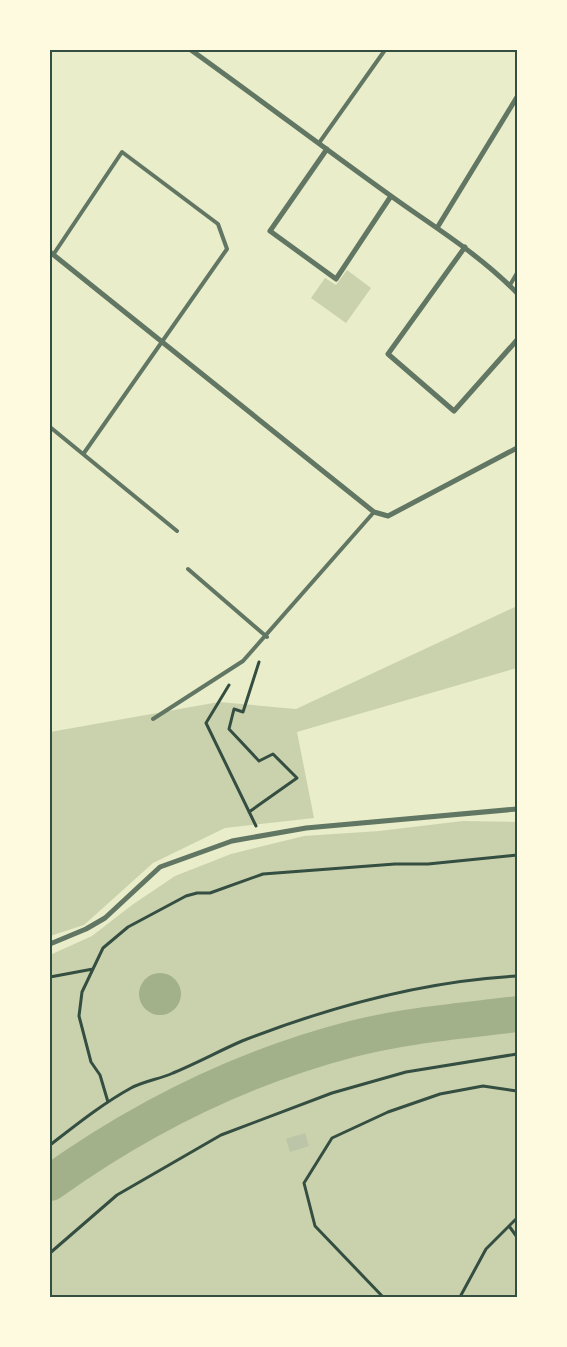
<svg xmlns="http://www.w3.org/2000/svg" width="567" height="1347" viewBox="0 0 567 1347" font-family="Lato,sans-serif">
  <style>
    .green { fill: #cad2ad }
    .water { fill: #a3b18a }
    .lines { fill: none; stroke-linecap: round; stroke-linejoin: round }
    .river { stroke: #a3b18a; stroke-width: 36 }
    .building { fill: #bcc5a7 }
    .path { stroke: #344e41; stroke-width: 3 }
    .service { stroke: #617663; stroke-width: 4 }
    .minor { stroke: #617663; stroke-width: 5 }
    .neatline { fill: none; stroke: #344e41; stroke-width: 2 }
  </style>
  <rect width="100%" height="100%" fill="#e9edc9"/>
  <path class="green" d="M347,270l24,18 -25,35 -35,-25 14,-20 11,7z
    M517,606v62l-220,64 17,86 -89,10 -72,35 -69,62 -34,11v-204l169,-30 77,7z
    M463,821l54,1v475h-467v-342l42,-19 40,-31 43,-29 56,-22 73,-18 75,-5z"/>
  <path class="water" d="M139 994a21 21 0 1 1 42 0a21 21 0 1 1-42 0Z"/>
  <g class="lines">
    <path class="river" d="M50,1183c91,-65 194,-116 302,-144 54,-14 110,-18 165,-25"/>
  </g>
  <path class="building" d="M305,1133l4,13 -19,6 -4,-13z"/>
  <g class="lines">
    <path class="path" d="M229,685l-23,38 50,103
      M249,812l48,-34 -24,-24 -14,7 -30,-32 5,-20 9,3 16,-50
      M50,977l43,-8
      M108,1102l-8,-27 -9,-13 -12,-46 3,-24 21,-44 25,-21 58,-31 11,-3h13l53,-19 132,-10h33l89,-9
      M50,1145c26,-20 52,-41 81,-57 13,-7 29,-9 42,-15 24,-10 46,-22 69,-32 87,-34 181,-60 275,-65
      M509,1226l8,11
      M50,1253l67,-58 104,-60 111,-42 74,-21 111,-18
      M383,1297l-68,-71 -11,-43 28,-45 56,-26 52,-18 43,-8 34,5
      M460,1297l26,-48 31,-31"/>
    <path class="service" d="M319,143l66,-93
      M53,255l69,-103 96,72 9,25 -143,204
      M510,285l7,-12
      M50,427l127,104
      M188,569l79,68
      M153,719l90,-58 131,-149"/>
    <path class="minor" d="M191,50c67,48 133,98 200,146 43,31 88,58 126,97
      M327,149l-57,82 66,48 55,-83
      M437,228l80,-131
      M465,247l-77,107 66,57 63,-71
      M50,252l324,260 14,4 129,-68
      M50,944l36,-15 19,-11 55,-51 72,-26 74,-13 211,-19"/>
  </g>
  <rect width="567" height="1347" fill="none" stroke="#fefae0" stroke-width="102"/>
  <rect x="51" y="51" width="465" height="1245" class="neatline"/>
</svg>
